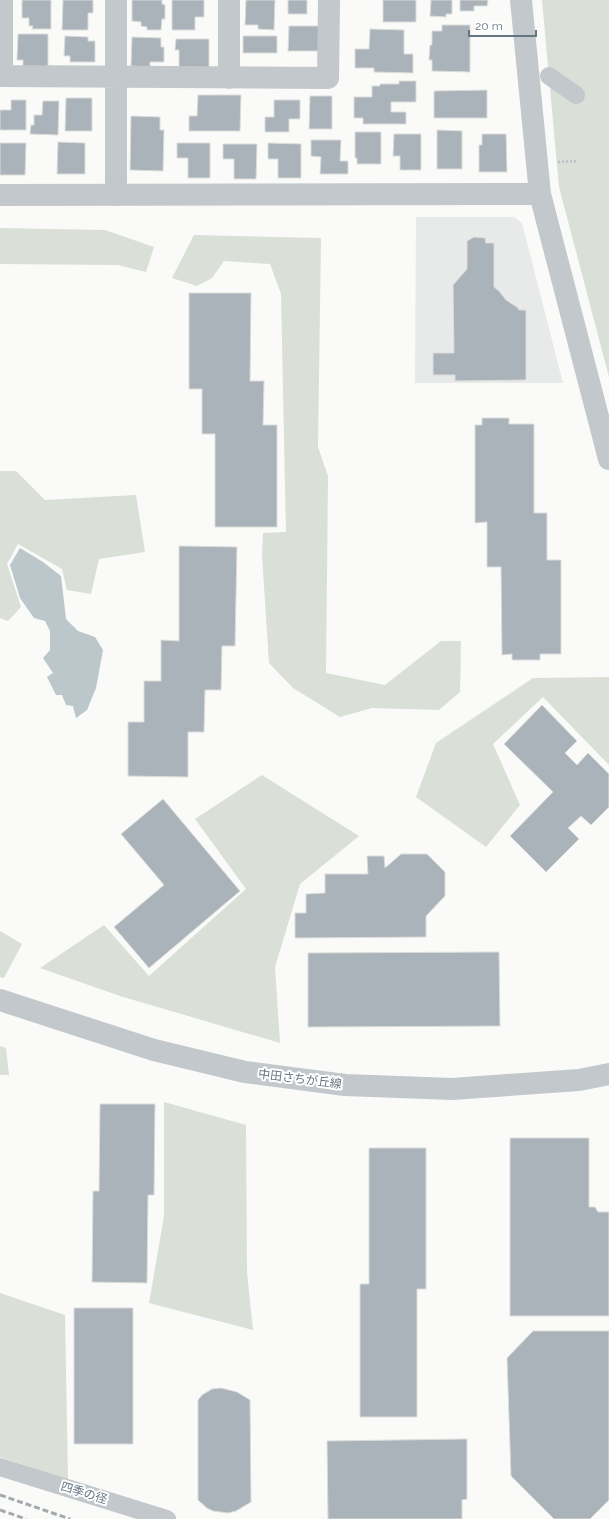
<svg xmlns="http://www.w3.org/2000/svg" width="609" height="1519" viewBox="0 0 609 1519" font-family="Raleway,'Noto Sans JP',sans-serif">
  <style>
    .built { fill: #e8e9e9 }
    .green { fill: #dadfd7 }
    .water { fill: #bbc7cb }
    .building { fill: #aab3b9; stroke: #dcdcda }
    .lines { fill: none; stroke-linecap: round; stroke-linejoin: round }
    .path { stroke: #bbbfc2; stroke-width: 2.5; stroke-dasharray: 2 2; stroke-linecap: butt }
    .pedestrian { stroke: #c3c8cc; stroke-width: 18 }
    .minor { stroke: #c3c8cc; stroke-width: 22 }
    .tertiary { stroke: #c3c8cc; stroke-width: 22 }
    .rail { stroke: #a2aab0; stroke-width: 3; stroke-dasharray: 6 3; stroke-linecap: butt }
    .labels { text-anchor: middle; stroke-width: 4; stroke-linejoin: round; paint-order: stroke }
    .street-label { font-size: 12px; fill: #657683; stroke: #fff }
  </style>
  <rect width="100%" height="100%" fill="#fafaf8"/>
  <path class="built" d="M416,217h98l8,6 41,160h-148z"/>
  <path class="green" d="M542,0h67v377l-50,-190z
    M0,228l105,2 49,17 -8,25 -28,-7 -118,-1z
    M194,235l127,3 -3,209 10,29 -2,197 59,12 56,-44h20l-1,51 -21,18 -67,-2 -32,9 -47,-29 -24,-25 -7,-108 1,-22 23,-1 -5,-238 -11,-30 -46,-3 -12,17 -15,8 -25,-8z
    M0,471h16l29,29 91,-5 9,57 -46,7 -8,35 -24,-4 -5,-21 -44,-25 -11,20 14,43 -13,14 -8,-3z
    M609,677v88l-66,-68 -50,47 27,61 -34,42 -70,-50 20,-54 97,-65z
    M262,775l97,61 -59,48 -25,83 5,76 -160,-47 -80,-28 64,-43 45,51 97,-87 -51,-70z
    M0,931l22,13 -18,34 -4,-1z
    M0,1046l6,2 3,27h-9z
    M164,1102l82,23 1,147 6,58 -104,-27 15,-87z
    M0,1293l65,22 3,165 -68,-23z"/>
  <path class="water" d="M20,548l23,14 18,14 5,43 12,12 17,6 8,13 -7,38 -9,22 -11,8 -3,-12 -7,-1 -4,-10h-6l-9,-18 6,-4 -10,-15 7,-8v-19l-5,-10 -11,-3 -14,-20 -10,-33z"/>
  <path class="building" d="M22,0h29v29h-19l1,-3h-4v-8h-7z
    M63,0h30v13h-5v17h-26z
    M132,0h30v4l3,1v14h-3l-1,11h-14v-3l-6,-1v-4l-9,-1z
    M172,0h32v17h-9v13h-23z
    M246,0h29l-1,30 -16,-1v-4h-13z
    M288,0h19v14h-19z
    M383,0h33v22h-33z
    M431,0h21v14h-6v3l-16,-1z
    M460,0h28l-1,6h-13v5h-14z
    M442,25h28v47l-38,-1v-11h-3l1,-15h2v-14h10z
    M289,26h31v25h-32z
    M370,29l34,1v24h9v19l-39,-1v-4h-19v-19h14z
    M18,34h30v35h-25v-9h-6z
    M65,36l23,1v4h7v21h-25v-6h-6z
    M243,36h34v17h-34z
    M132,37l29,1v9h3v15h-14v5l-19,-1z
    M176,39h33v29h-30v-18h-4z
    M399,81h17v21h-25v10h15v12h-43v-6h-9v-21h18v-11h8v-2h19z
    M487,90v28h-53v-27z
    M198,95h43l-1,36h-51v-15h8z
    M310,96h22v33h-23z
    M66,98h26v33h-27z
    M11,100h15v30h-26v-20h11z
    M274,100h26v19h-11v13h-24v-15h9z
    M43,101h16l-1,34 -28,-1 1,-9h3v-10h8z
    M131,116l29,1v13h4l-1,41 -33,-1z
    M437,130l25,1v38h-25z
    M355,132h26v32h-24v-6h-2z
    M394,134h27v36h-21v-14h-7z
    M482,134h24l1,38h-28v-27h3z
    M311,140h30l-1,21h8v13h-28l1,-17 -10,-1z
    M58,142l27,1v31h-28z
    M0,143h26l-1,32h-25z
    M177,143h33v35h-22v-20h-11z
    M268,143l33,1v34h-23v-19h-10z
    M223,144h34l-1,35h-22v-20h-11z
    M474,237l11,1 1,5h8v44l5,4 7,9 11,7 2,3h7v70l-71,1v-6h-22v-22h21l-1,-68 14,-16v-28z
    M189,293h62l-1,88h14l-1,44h14v102h-62v-93h-13v-45h-13z
    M482,418h27v6h25v89h13v47h14v94h-21v6h-28v-6l-10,1 -1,-88h-14v-45l-12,1v-98h7z
    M179,546l58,1 -2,99h-13l-1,44h-16l-1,42h-16v45l-60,-1v-54h16v-41h17v-41l18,1z
    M542,705l35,36 -12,12 12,12 11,-12 21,21v33l-18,18 -10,-9 -13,12 11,11 -33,33 -36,-36 43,-44 -49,-48z
    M163,799l77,92 -91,77 -35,-41 50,-42 -43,-51z
    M401,854h26l18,18v24l-19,20v21l-131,1v-25h11v-19l19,-1v-19h43l-1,-18h17l1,12z
    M499,952l1,74 -192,1v-74z
    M100,1104h55l-1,91h-6l-1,88 -55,-1 1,-91h6z
    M510,1138h79v69h6l3,5h11v104h-99z
    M369,1148h57v141h-9v128h-57v-133h9z
    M74,1308h59v136h-59z
    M533,1331h76v169l-19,19h-36l-43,-43 -4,-118z
    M221,1388l16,4 13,8 1,102 -15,9 -8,2 -15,-2 -6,-3 -9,-8v-100l4,-5 10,-6z
    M467,1439v60l-5,1v19h-134l-1,-78z"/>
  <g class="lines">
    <path class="path" d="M558,162l19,-1"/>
    <path class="pedestrian" d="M549,76l27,19
      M0,1467l167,52"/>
    <path class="minor" d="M116,0v195
      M229,0v78
      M0,76l328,2 1,-78
      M2,76v-76"/>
    <path class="tertiary" d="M521,0l19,194 69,265
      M0,195l540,-1
      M0,1000l154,50 91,22 100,13 107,4 127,-9 30,-6"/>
    <path class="rail" d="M0,1495l70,24
      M0,1510l26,9"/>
  </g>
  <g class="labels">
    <g class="street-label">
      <text transform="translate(300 1079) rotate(7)" y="4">中田さちが丘線</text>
      <text transform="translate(84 1493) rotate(17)" y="4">四季の径</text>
    </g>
  </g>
  <path d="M469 30v6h67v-6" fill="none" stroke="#657683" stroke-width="2"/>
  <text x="475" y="30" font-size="12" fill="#657683" stroke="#ffffff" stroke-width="3" paint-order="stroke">20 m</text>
</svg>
